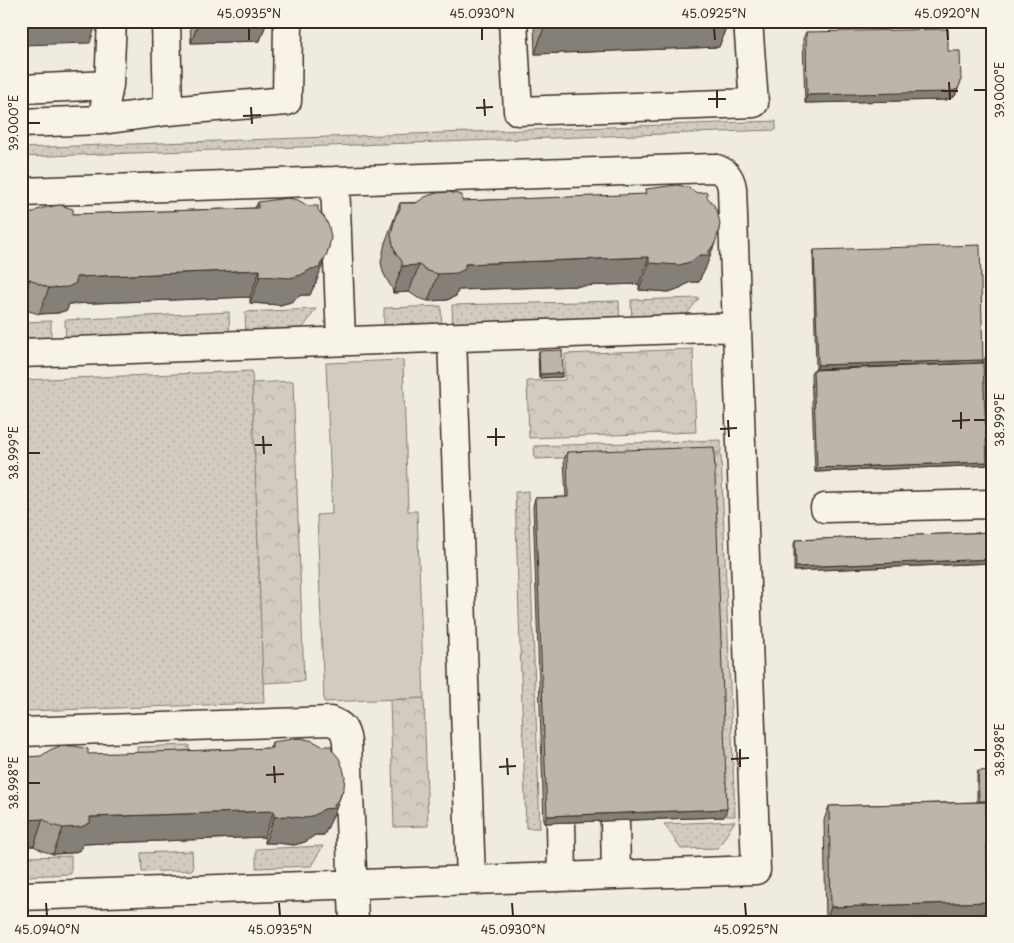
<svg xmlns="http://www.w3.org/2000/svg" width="1014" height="943" viewBox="0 0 1014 943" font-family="'Playpen Sans',sans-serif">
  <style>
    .grass { fill: url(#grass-dots); stroke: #867a6f }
    .park { fill: url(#park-crowns); stroke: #867a6f }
    .pitch { fill: #d1cbc0; stroke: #867a6f }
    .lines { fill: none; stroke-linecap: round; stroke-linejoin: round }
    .minor-casing { stroke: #3b2a1e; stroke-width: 31 }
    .minor { stroke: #f7f3e8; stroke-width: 28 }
    .wall { fill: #a39c92; stroke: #3b2a1e }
    .shaded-wall { fill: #847f77; stroke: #3b2a1e }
    .building { fill: #bdb5aa; stroke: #3b2a1e }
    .ticks { fill: none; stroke: #3b2a1e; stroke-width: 2 }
    .neatline { fill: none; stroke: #3b2a1e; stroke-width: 2 }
    .ticks-label { font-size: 12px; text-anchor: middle; fill: #3b2a1e }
  </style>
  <defs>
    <pattern id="grass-dots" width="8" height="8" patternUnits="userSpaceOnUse" patternTransform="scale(1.25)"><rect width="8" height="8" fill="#d1cbc0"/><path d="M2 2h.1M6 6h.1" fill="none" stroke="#b4aea5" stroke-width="1.8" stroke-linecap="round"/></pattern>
    <pattern id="park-crowns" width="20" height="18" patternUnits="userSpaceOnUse" patternTransform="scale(1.25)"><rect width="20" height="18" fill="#d1cbc0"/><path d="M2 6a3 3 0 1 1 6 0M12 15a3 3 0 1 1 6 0" fill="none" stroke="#b4aea5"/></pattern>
  </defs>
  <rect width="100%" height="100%" fill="#efebe0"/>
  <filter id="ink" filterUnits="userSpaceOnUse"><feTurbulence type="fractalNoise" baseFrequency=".02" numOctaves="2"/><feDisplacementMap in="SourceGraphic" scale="10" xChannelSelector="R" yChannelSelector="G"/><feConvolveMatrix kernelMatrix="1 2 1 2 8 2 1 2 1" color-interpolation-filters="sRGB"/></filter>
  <g filter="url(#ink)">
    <path class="grass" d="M776,121v9l-755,27v-9z
      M699,298l-18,24 -49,2 -1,-24z
      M619,301l1,24 -167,5 -1,-25z
      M441,306l1,25 -58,2v-25z
      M316,309l-20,29 -50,2 -1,-28z
      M229,312l1,28 -164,6 -1,-26z
      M51,321v26l-30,1v-26z
      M252,371l12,332 -236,8 -7,-2v-329z
      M721,440v12l-186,7 -1,-13z
      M713,454h8l14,362h-9z
      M528,491l12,337h-14l-11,-336z
      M189,745v19l-51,2 -1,-19z
      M735,821l-17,27 -37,1 -17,-25z
      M323,846l-12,20 -55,2v-19z
      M192,851l1,19 -51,2 -1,-19z
      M71,856v18l-43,2 -7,-8v-11z"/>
    <path class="park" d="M693,349l3,83 -167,6 -2,-57 38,-1v-26z
      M293,381l11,300 -41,2 -11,-300z
      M424,698l4,128 -34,1 -4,-127z"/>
    <path class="pitch" d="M403,360l5,151h9l7,187 -100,4 -7,-187 15,-1 -6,-151z"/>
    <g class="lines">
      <g class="minor-casing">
        <path id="minor" d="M166,21l2,90
          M513,21l5,90 236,-8 -6,-82
          M21,89l88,-4
          M102,120l7,-35 3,-64
          M21,123l81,-3 66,-9 119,-10 1,-80
          M335,181l6,160
          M21,192l692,-24c12,3 17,8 19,20l24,682 -735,26
          M452,337l19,543
          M21,353l716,-26
          M825,508l168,-4
          M21,732l309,-11c12,4 15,8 17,21l7,180
          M615,821l1,54
          M561,823l1,54"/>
      </g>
      <use href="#minor" class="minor"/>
    </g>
    <path class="wall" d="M190,21h77l-7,20 -69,2z
      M534,21h194l-9,26 -184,7z
      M806,32l142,19 13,30 -6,15 -9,4 -141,3 -2,-64z
      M646,189l59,81 -3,4 -3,8h-9l-10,6 -11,4 -30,-2v-6l-181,6 -2,6 -9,4 -19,1 -10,-3 -9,-6 -16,1 -1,-5 -5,-8 -4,-8 -2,-10 4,-19 15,-40 244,-8z
      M258,202l58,81 -3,5 -3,7h-9l-10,7 -11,3 -30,-2v-6l-181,7 -2,6 -9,3 -19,1 -10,-3 -8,-5v-90l234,-8z
      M814,250l168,113h1l3,-7h7v109l-178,7 -4,-99 2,-3 140,-6 -137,5 -3,-115z
      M539,351l24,22 -1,4 -23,1 -1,-23z
      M567,452l157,365 -180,6 -11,-317 2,-8 31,-1 -2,-37z
      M993,532v31l-199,8v-27l1,-4z
      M272,742l62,72 -10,21h-9l-10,7 -11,3 -17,-2h-12l-1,-6 -181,7 -3,6 -8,3 -19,1 -10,-3 -9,-5h-13v-79l4,-10 245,-9z
      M978,771l8,33 2,98 -5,14 -157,5 -2,-101 5,-14 148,-4v-27z"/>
    <path class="shaded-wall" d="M21,21h76l-7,22 -69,2z
      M199,21h68l-7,20 -69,2z
      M714,21h14l-9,26 -184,7 9,-27z
      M958,89l-3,7 -9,4 -141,3 2,-8z
      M715,243l-10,27 -3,4 -3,8h-9l-10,6 -11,4 -30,-2 10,-27 51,-8 9,-4z
      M329,247l-13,36 -3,5 -3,7h-9l-10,7 -11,3 -30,-2 10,-27 51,-7 9,-4z
      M649,257l-10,27 -181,6 -2,6 -9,4 -19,1 10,-27 27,-10z
      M419,265l-10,27 -16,1 9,-27z
      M260,270l-10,27 -181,7 -2,6 -9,3 -19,1 10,-26 27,-11z
      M21,279h9l-9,23z
      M983,360l-1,3 -166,6 2,-4z
      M563,373l-1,4 -23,1 1,-4z
      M989,455h4v10l-178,7 2,-4 170,-6z
      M993,559v4l-199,8 2,-4z
      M344,787l-10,27 -10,21h-9l-10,7 -11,3 -17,-2h-12l9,-26 50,-8 10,-4z
      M979,801h14v3l-16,1z
      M727,809l-3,8 -180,6 3,-7z
      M274,811l-10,26 -181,7 -3,6 -8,3 -19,1 10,-26 27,-11z
      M43,819l-9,27h-13v-10l6,-16z
      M988,902l-5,14 -157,5 5,-14z"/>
    <path class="building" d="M544,21h170l-170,6z
      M948,29v22h12l1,30 -3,8 -9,3 -142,3 -1,-63z
      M677,185l10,2 10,6 10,-1v5l7,8 4,9 2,10 -2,10 -3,9 -6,8v4h-9l-10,7 -11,3 -30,-2v-6l-184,7v5l-8,4 -19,1 -10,-3 -9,-6 -17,1v-5l-6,-7 -3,-9 -2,-10 4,-18 5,-8v-6h16l9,-6 11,-4 13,-1 13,3v6l185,-7 -1,-5z
      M288,198l10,2 10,6h10v4l7,8 4,9 2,11 -2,9 -3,9 -6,9v3l-9,1 -10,6 -11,3 -30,-2v-6l-184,7v6l-8,4 -19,1 -10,-4 -9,-5h-9v-63h6l10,-6 10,-3 13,-2 13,4v5l185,-6v-6z
      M980,245l3,115 -165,5 -4,-115z
      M562,350l1,23 -23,1 -1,-23z
      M986,356h7v99h-4z
      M983,363l4,99 -170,6 -4,-98z
      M714,447l13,362 -180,7 -12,-318 33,-1 -1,-45z
      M993,532v27l-197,8 -1,-27z
      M301,738l12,3 9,5h10v4l7,8 4,10 2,9 -1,10 -4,10 -6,8v3l-10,1 -9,6 -11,3 -17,-2 -13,1v-6l-184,6v6l-9,4 -18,1 -11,-3 -9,-6 -16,1v-5l-6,-10v-35l4,-8v-5l16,-1 9,-6 10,-4h14l14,3v5l184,-6v-6z
      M993,770v31h-14l-1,-30z
      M986,802l2,100 -157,5 -2,-101z"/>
  </g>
  <path class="ticks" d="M249,28v12M482,28v12M714,28l1,12M947,28l1,12M949,82l1,18M717,90v18M974,90h12M941,91h17M484,99l1,17M708,99h18M251,107l1,17M476,108l17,-1M243,116l18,-1M28,123h12M961,412v17M728,420l1,17M974,420h12M952,421l18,-1M496,428v18M720,429l17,-1M263,436l1,18M487,437h18M255,445h17M28,453h12M740,749v18M974,750h12M507,758l1,17M731,759l18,-1M274,766l1,17M499,767l17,-1M266,775l18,-1M28,783h12M46,903l1,13M279,903l1,13M512,903l1,13M745,903l1,13"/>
  <rect width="1014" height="943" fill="none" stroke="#f7f3e8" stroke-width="55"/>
  <rect x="28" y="28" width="958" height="888" class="neatline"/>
  <g class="ticks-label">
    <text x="249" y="18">45.0935°N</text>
    <text x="482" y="18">45.0930°N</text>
    <text x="714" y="18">45.0925°N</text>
    <text x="947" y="18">45.0920°N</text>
    <text transform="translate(1000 90) rotate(-90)" y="4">39.000°E</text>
    <text transform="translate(14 123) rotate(-90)" y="4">39.000°E</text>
    <text transform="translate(1000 420) rotate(-90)" y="4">38.999°E</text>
    <text transform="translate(14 453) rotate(-90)" y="4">38.999°E</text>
    <text transform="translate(1000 750) rotate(-90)" y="4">38.998°E</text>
    <text transform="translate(14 783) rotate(-90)" y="4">38.998°E</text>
    <text x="47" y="934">45.0940°N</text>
    <text x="280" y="934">45.0935°N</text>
    <text x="513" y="934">45.0930°N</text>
    <text x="746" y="934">45.0925°N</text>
  </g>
</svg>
